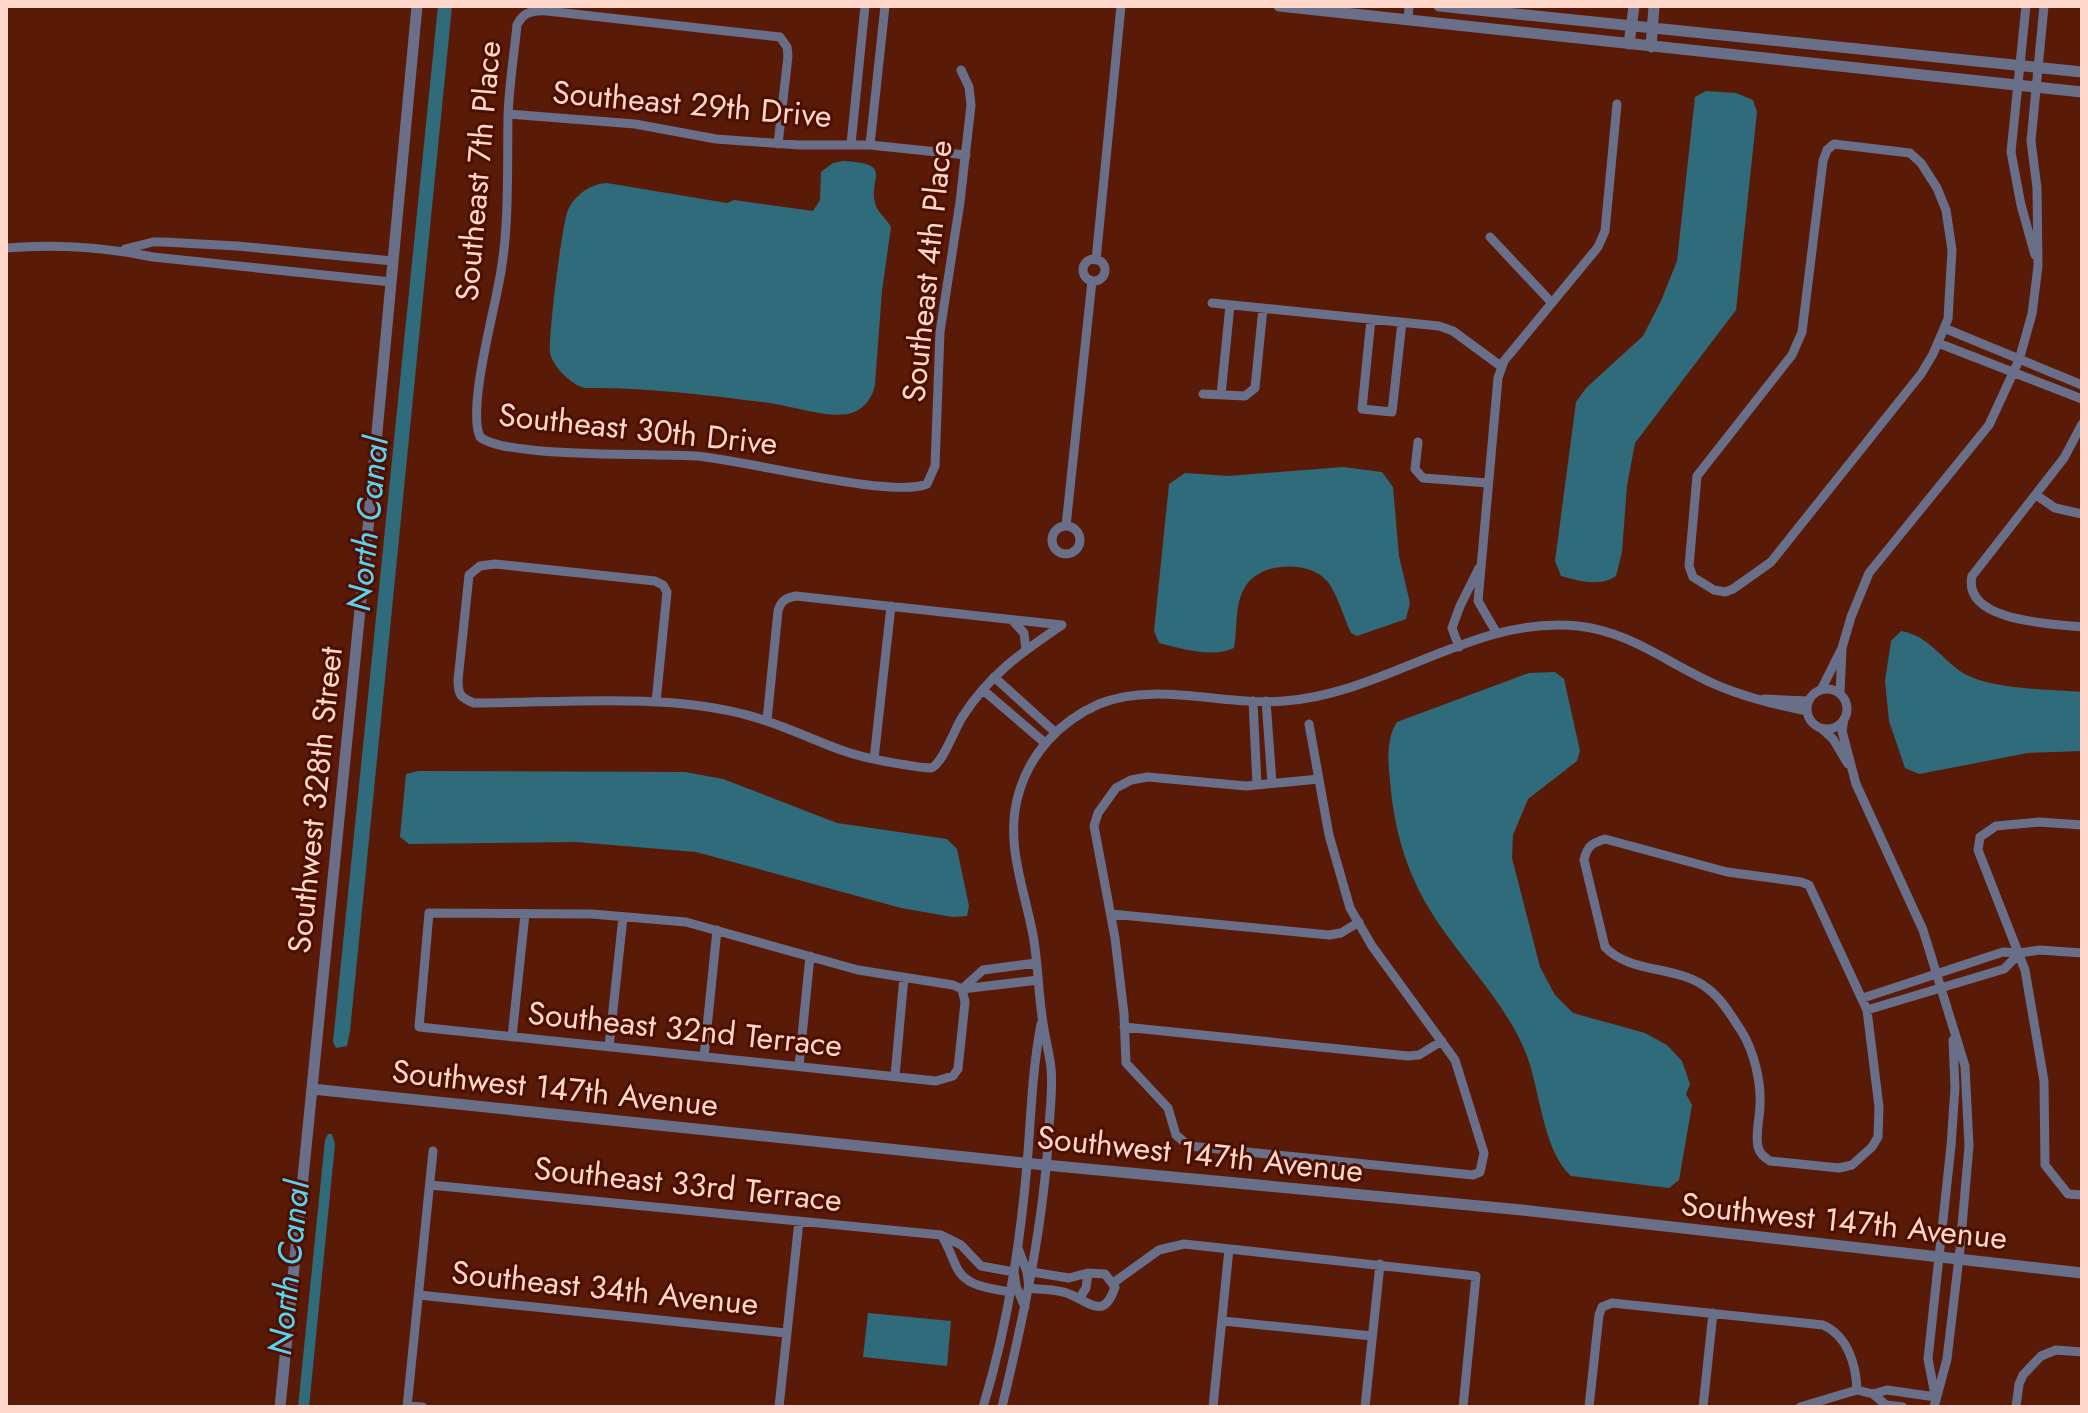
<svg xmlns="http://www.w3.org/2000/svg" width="2088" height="1413" viewBox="0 0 2088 1413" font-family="Jost,sans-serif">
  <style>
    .water { fill: #2f6b7a }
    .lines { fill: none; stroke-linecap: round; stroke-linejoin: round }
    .minor { stroke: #696e89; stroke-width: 9 }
    .tertiary { stroke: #696e89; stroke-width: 11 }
    .labels { text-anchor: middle; stroke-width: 6; stroke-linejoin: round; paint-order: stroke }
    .street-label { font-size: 32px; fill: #ffd7cb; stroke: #4d0f00 }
    .water-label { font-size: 34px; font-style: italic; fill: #58d4f3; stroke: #4d0f00 }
  </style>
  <rect width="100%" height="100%" fill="#591b07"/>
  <path class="water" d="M438,6h14l-102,1025 -3,15 -11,2 -3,-6z
    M1706,91l30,2 17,7 4,12 -21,198 -101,133 -8,43 -5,66 -6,24c-16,11 -37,5 -55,0l-6,-15 21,-159 10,-14 57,-52 18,-35 16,-40 18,-164z
    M843,161c54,3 23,17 33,45 3,8 11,13 15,21l-9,64 -7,93c-2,14 -12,27 -27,30 -21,4 -57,-8 -79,-11 -61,-8 -124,-16 -185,-15 -13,-4 -31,-21 -34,-35 -2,-15 12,-129 18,-143 7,-15 22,-26 39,-27l120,20 7,-3 79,11 7,-11 1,-28 12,-9z
    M1343,467l39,5 11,15 6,69 11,47 -4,16 -49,17 -6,-3c-7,-15 -13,-37 -23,-51 -18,-23 -69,-20 -83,5 -11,18 -7,40 -11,61 -21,10 -52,1 -75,-5l-5,-12 15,-147 16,-11 43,3z
    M1901,631c27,4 40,28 62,42 29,17 86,16 119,19v59l-54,2 -109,21 -14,-6 -16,-47 -4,-40 6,-40z
    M1555,672l9,7 16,72 -3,10 -49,38 -15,36 -1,23 28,109 15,28 18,18 72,20 22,12 15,16 8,23 -4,10 6,11 -13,75 -10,8 -98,-12c-29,-26 -31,-90 -46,-125 -19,-45 -51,-78 -79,-117 -35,-48 -51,-94 -56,-153 -2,-20 -4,-42 7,-59l132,-49z
    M418,771l267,1 38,7 114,44 110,16 10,10 12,57 -2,10 -15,1 -51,-9 -205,-56 -120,-10 -167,2 -9,-7 6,-63z
    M328,1134h4l3,10 -26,263h-11l27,-267z
    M868,1313l83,8 -4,45 -84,-9z"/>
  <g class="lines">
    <path class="minor" d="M2026,6l-15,146 10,53 14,50
      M1408,20l1,-14
      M508,114l127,10 81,15 83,6h71l96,10
      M778,144l10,-88 -1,-9 -7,-10 -233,-26c-14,-1 -24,1 -30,14 -3,30 -8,61 -9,91 -1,59 2,119 -11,176 -6,31 -29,119 -17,145 24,21 176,16 217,19 48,4 195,43 230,28l8,-18 5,-134 20,-130 11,-97 -2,-18 -8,-17
      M851,144l14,-138
      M1834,144l76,9 11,10 16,25 9,22 6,40 -4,69 -15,35 -12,20 -150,188 -38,27 -8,3 -11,-2 -21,-13 -4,-11 8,-90 95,-121 10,-23 21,-171 4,-11z
      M870,145l15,-139
      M1490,237l62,66
      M6,248c48,-4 99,-1 147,9l238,25
      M125,249l28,-7h11l73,4 156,15
      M1083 270a11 11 0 1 1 22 0a11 11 0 1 1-22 0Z
      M1096,260l25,-254
      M1212,303l227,23 14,5 49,36
      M1371,319l-9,90 30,3 10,-90
      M1944,328l138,57
      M1938,343l144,56
      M1203,394l42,2 10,-8 8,-80
      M1221,395l9,-90
      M2082,424l-18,34 -92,118c-10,46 82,48 110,51
      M1418,442l-3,27 8,9 65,5
      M2036,495l19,13 27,6
      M1066,526l26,-245
      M1052 540a14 14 0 1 1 28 0a14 14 0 1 1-28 0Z
      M1012,620l12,13 2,16
      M1496,632l-18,-31 20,-223 6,-17 94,-114 7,-16 12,-127
      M1459,647l-7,-19 8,-22 19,-38
      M994,677l62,56
      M1807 709a20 20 0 1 1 40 0a20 20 0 1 1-40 0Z
      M983,690l62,53
      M1821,690l21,-42 9,-31 18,-44 120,-148 30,-65 13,-46 6,-48 -1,-78 -6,-47 13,-135
      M1840,694l2,-46
      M1764,699l44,2
      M1253,701l4,84
      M1266,701l6,82
      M656,702l11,-110 -4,-7 -8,-4 -160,-17 -15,2 -11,9 -11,105c0,15 3,18 16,23 85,0 188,-10 269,11 34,8 65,24 98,36 25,9 52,13 78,17 1,0 11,1 12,1 12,-4 24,-41 32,-52 26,-41 59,-64 99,-91
      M1844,719l-2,12 14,53 67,146 42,136 4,80 -9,103 -13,110 -13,48
      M767,720l11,-109c3,-10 7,-13 18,-15l266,29
      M1309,724l20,111 21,73 22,38 83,114 29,93 -4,19 -7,3 -284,-29 -13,-11 -8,-27 -42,-45 -2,-49 -9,-76 -21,-112 4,-13 18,-25 15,-8 17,-3 98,9 73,-7
      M1822,729l11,10 15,25
      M874,759l17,-153
      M2082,825l-43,-3 -43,4 -16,11 -2,13 47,120 19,111 1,84 23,29 14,1
      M1605,839l122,33 74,10 8,3 58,125 12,97 -1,30 -6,10 -20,18 -13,3 -69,-7c-6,-4 -10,-7 -12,-14 -3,-14 2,-29 2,-43 1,-23 -6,-52 -18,-72 -10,-15 -20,-33 -35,-44 -29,-23 -77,-14 -102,-41l-21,-87c3,-14 8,-17 21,-21z
      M1111,914l218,21 12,-2 18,-11
      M962,989l3,13 -7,67 -5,7 -17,5 -517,-54 10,-114 163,1 94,8 172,48 95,15 9,4 76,-9
      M962,989l21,-19 53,-7
      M1863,998l140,-46 17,1 20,-3 42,3
      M1867,1010l137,-41 16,-16
      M1124,1027l284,29 11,-1 23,-14
      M512,1037l13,-123
      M609,1047l14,-130
      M704,1057l13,-127
      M799,1066l11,-110
      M895,1076l9,-99
      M430,1185l511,50 20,10 20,21 33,6 2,14 9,21
      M943,1238c6,10 9,20 14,30 9,19 34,20 52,24
      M1018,1248l9,24 2,16c13,2 29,1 40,6 21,8 35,27 46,-7l-10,-13 -17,-1 -19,5 -37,-6
      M1113,1283l46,-33 25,-6 292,32 -13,131
      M419,1295l367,38
      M1079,1299l7,-11 2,-15
      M1223,1321l149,15
      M1873,1394l14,-4 49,7
      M1935,1395l-7,-36 23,-213 4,-58 -2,-48
      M408,1406l15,1
      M407,1407l26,-256
      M779,1407l20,-186
      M983,1407c24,-78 37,-161 44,-242 4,-48 5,-94 14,-141
      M1002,1407c22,-92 42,-184 47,-279 1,-20 4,-41 2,-60 -2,-17 -7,-34 -9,-52 -4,-27 -4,-54 -9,-81 -9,-47 -28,-92 -15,-139 11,-42 42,-75 81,-92 55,-23 126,2 185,-3 102,-7 190,-86 294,-75 45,5 77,28 116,48 32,18 77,30 113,37
      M1213,1407l16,-158
      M1365,1407l15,-143
      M1589,1407l10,-92 3,-8 10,-4 211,22c25,11 33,40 34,65
      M1703,1407l10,-94
      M1800,1407l57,-17 16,4 13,11 17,2
      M2016,1407l3,-23 4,-9 18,-19 15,-6 26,2"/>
    <path class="tertiary" d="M1279,6l803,86
      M1439,6l643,66
      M1629,44l5,-38
      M1651,47l3,-41
      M312,1089l702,73 508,48 560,63
      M280,1407l85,-847 52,-554"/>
  </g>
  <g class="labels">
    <g class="street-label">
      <text transform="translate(692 104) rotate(5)" y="11">Southeast 29th Drive</text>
      <text transform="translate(478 171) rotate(-85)" y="11">Southeast 7th Place</text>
      <text transform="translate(927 271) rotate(-84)" y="11">Southeast 4th Place</text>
      <text transform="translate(638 429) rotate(6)" y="11">Southeast 30th Drive</text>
      <text transform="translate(315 800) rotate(-84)" y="11">Southwest 328th Street</text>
      <text transform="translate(685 1029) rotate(6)" y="11">Southeast 32nd Terrace</text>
      <text transform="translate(555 1088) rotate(6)" y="11">Southwest 147th Avenue</text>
      <text transform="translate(1200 1154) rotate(6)" y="11">Southwest 147th Avenue</text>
      <text transform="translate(688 1184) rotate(6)" y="11">Southeast 33rd Terrace</text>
      <text transform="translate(1844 1221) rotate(6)" y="11">Southwest 147th Avenue</text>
      <text transform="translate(605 1288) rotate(6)" y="11">Southeast 34th Avenue</text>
    </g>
    <g class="water-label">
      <text transform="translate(367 524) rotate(-84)" y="12">North Canal</text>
      <text transform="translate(288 1268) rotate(-84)" y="12">North Canal</text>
    </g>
  </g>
  <rect width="2088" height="1413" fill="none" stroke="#ffd7cb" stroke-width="16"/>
</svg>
